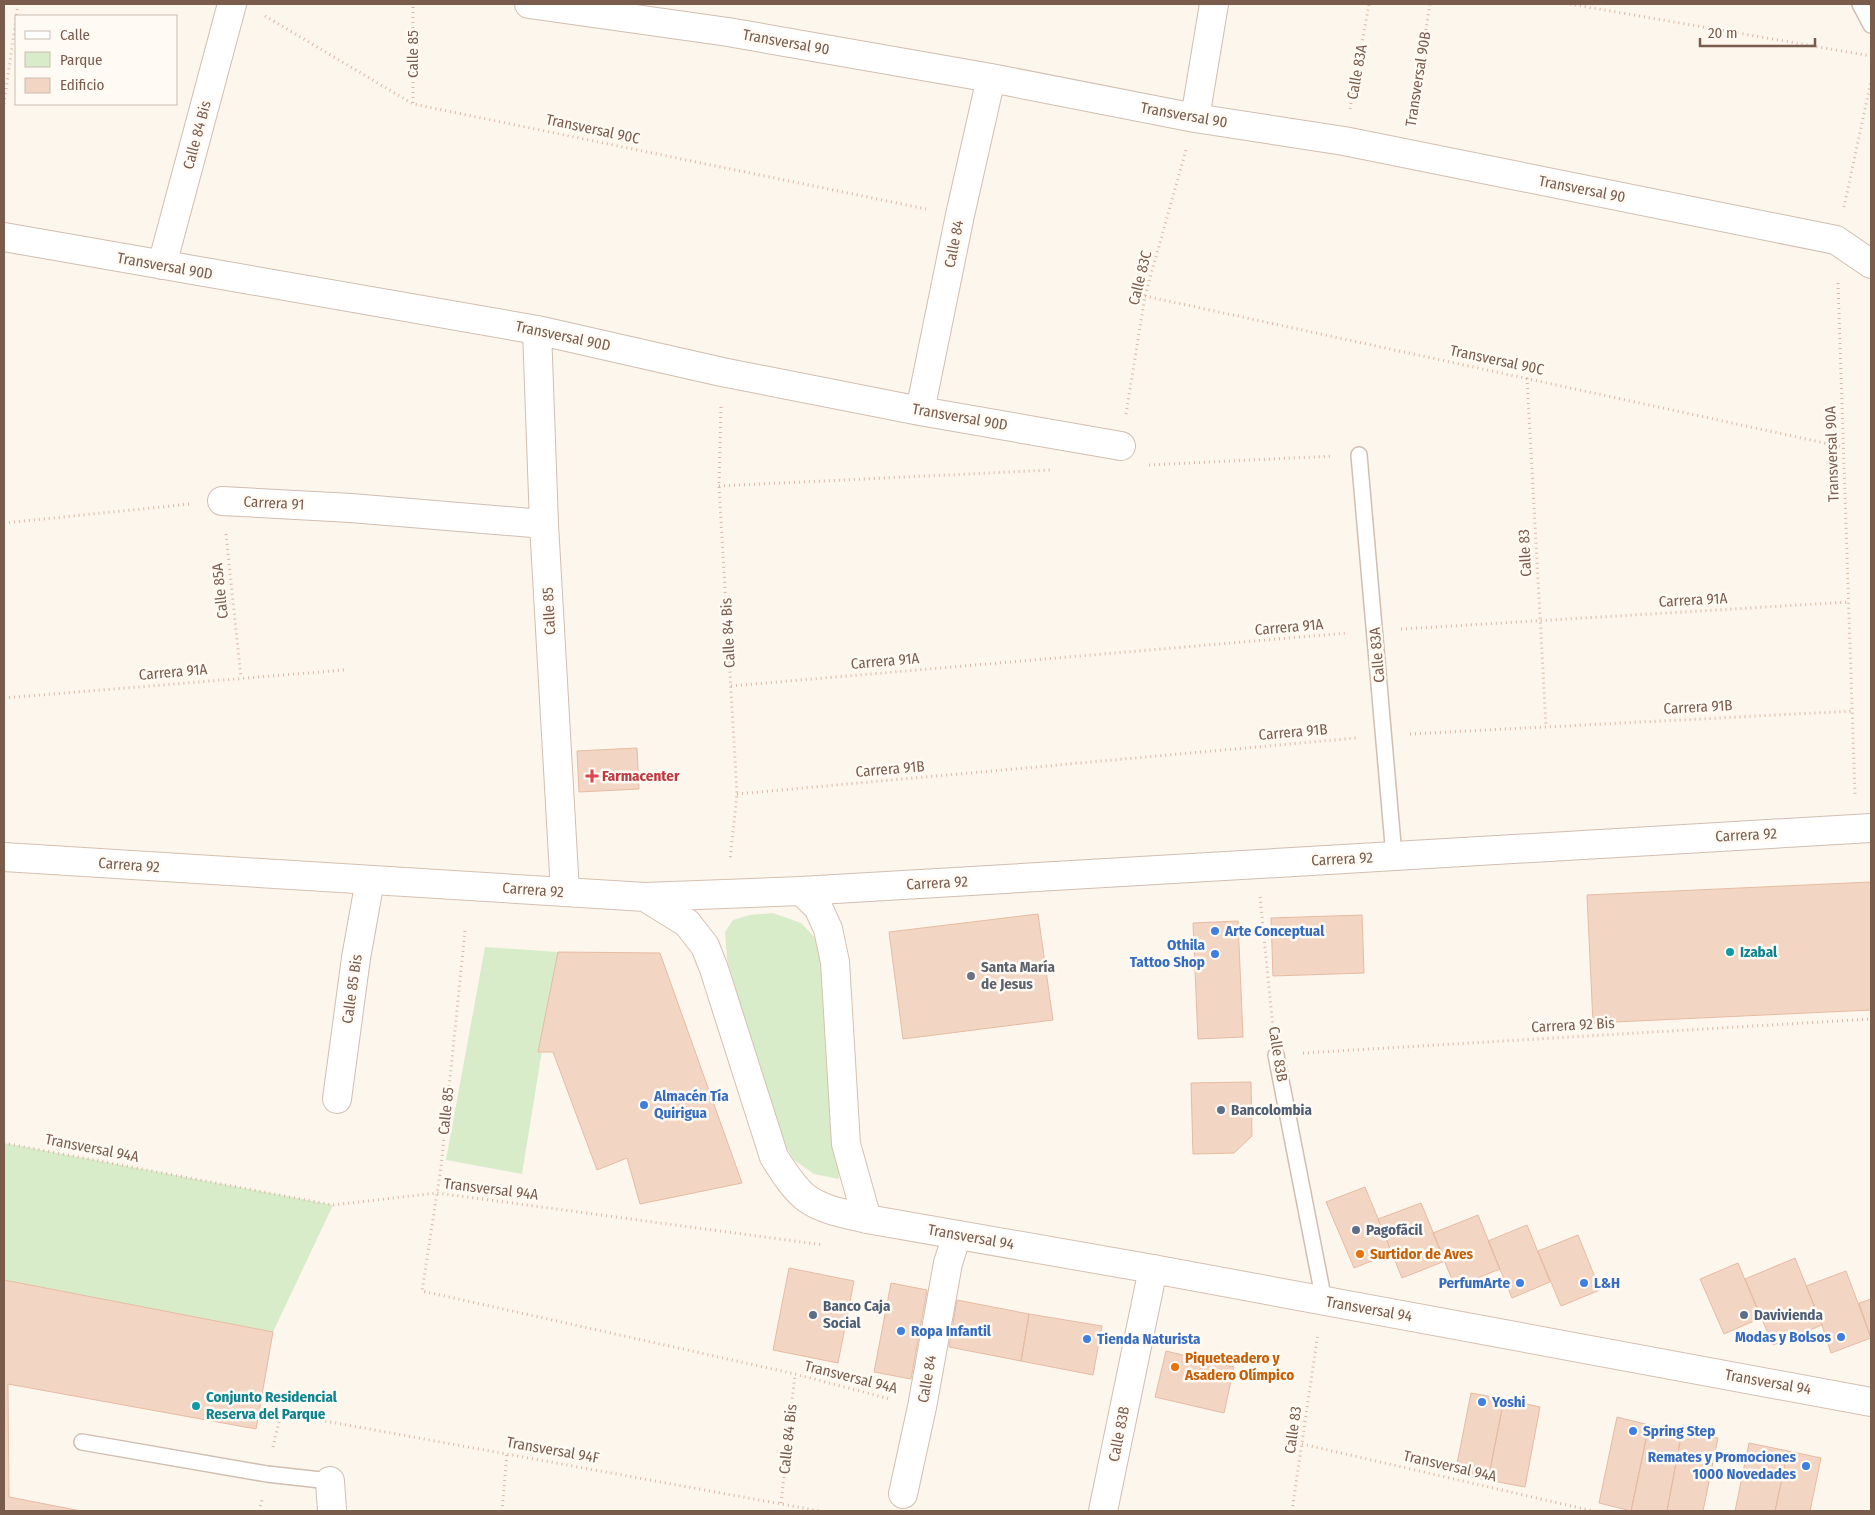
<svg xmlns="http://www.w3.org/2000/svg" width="1875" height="1515" viewBox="0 0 1875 1515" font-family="'Fira Sans Condensed',sans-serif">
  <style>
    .green { fill: #d8ecc9 }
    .building { fill: #f3d5c3; stroke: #e6bba3 }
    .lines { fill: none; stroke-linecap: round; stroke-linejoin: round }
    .service-casing { stroke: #d1beb0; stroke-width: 18 }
    .minor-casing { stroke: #d1beb0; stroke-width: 30 }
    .tertiary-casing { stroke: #d1beb0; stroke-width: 30 }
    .secondary-casing { stroke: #d6c0b0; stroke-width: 30 }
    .path { stroke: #d9b8a5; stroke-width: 3; stroke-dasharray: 1 4; stroke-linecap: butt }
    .service { stroke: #fff; stroke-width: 15 }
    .minor { stroke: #fff; stroke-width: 28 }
    .tertiary { stroke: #fff; stroke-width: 28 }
    .secondary { stroke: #fff; stroke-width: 28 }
    .health-dot { fill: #e0444e; stroke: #fffaf3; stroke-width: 2 }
    .shop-dot { fill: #3f7fe0; stroke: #fffaf3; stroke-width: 2 }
    .culture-dot { fill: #0f9aa8; stroke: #fffaf3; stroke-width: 2 }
    .worship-dot { fill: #6b7280; stroke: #fffaf3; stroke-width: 2 }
    .service-dot { fill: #5c6f8a; stroke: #fffaf3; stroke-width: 2 }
    .food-dot { fill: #e8710a; stroke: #fffaf3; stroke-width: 2 }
    .labels { text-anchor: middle; stroke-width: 5; stroke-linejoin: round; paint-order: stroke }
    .street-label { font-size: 15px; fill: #7a5c4d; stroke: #fffaf3 }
    .health-label { font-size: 15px; font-weight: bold; fill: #be3a42; stroke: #fffaf3; text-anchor: start }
    .shop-label { font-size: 15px; font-weight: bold; fill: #366cbe; stroke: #fffaf3; text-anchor: start }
    .culture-label { font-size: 15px; font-weight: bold; fill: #0d838f; stroke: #fffaf3; text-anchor: start }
    .worship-label { font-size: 15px; font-weight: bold; fill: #5b616d; stroke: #fffaf3; text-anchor: start }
    .service-label { font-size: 15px; font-weight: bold; fill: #4e5e75; stroke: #fffaf3; text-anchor: start }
    .food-label { font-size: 15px; font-weight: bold; fill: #c56008; stroke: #fffaf3; text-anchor: start }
  </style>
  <rect width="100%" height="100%" fill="#fdf6ec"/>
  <path class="green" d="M773,913l28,10 20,21 18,235 -25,-5 -20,-14 -17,-29 -50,-172 -2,-27 8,-12 17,-5z
    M485,947l73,5 -36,222 -76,-14z
    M4,1143l329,62 -60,127 -269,-52z"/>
  <path class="building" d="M637,748l2,41 -60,3 -2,-41z
    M1871,882v128l-278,13 -6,-128z
    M1038,914l15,106 -150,19 -14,-107z
    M1362,915l2,58 -91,3 -2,-58z
    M1238,921l5,116 -45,2 -5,-116z
    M558,952l102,1 82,230 -102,21 -13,-46 -30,12 -44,-118h-15z
    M1251,1082l1,54 -18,17 -41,1 -2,-71z
    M1365,1187l27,66 -38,15 -28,-66z
    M1421,1203l24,58 -43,17 -24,-59z
    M1478,1215l22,54 -45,18 -22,-54z
    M1527,1225l23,57 -38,16 -24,-57z
    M1578,1235l22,55 -39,16 -23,-55z
    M1795,1258l27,67 -49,20 -28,-66z
    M1738,1263l23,55 -37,16 -24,-55z
    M789,1268l65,13 -16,82 -65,-13z
    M1846,1271l25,67 -40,15 -9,-28 -16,-39z
    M4,1280l269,52 -17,97 -248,-45 1,113 72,14h-77z
    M891,1283l36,7 -16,89 -37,-7z
    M1871,1299v39l-12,-35z
    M957,1300l72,14 -8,47 -72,-14z
    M1029,1314l73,12 -9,49 -72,-14z
    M1166,1351l68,16 -10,46 -69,-16z
    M1471,1393l33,6 -16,81 -33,-6z
    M1504,1399l36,8 -15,80 -37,-7z
    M1617,1417l32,8 -18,86 -32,-8z
    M1649,1425l33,6 -15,80h-36z
    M1682,1431l36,7 -15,73h-36z
    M1749,1443l39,8 -13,60h-40z
    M1788,1451l33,7 -11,53h-35z"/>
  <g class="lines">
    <g class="service-casing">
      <path id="service" d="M1860,4l11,21
        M1359,455l35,401
        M1276,1055l48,246
        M82,1442l185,32 63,7"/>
    </g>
    <g class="minor-casing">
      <path id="minor" d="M529,4l199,28 263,46 204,40 149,23 492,99 35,24
        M1195,118l19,-114
        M4,237l533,93 185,42 198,39 201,35
        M162,265l70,-261
        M537,330l7,194 21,368
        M920,411l40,-196 31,-137
        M222,501l129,7 193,16
        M801,891l1070,-63
        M337,1099l19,-141 14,-78
        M330,1481l2,30
        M903,1494l19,-87 26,-144 9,-28"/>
    </g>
    <g class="tertiary-casing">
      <path id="tertiary" d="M1103,1511l50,-242"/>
    </g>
    <g class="secondary-casing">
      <path id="secondary" d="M4,857l641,40 156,-6 17,16 10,22 7,33 11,182 21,75
        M645,897l42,26 18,23 9,23 60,188c9,14 18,29 31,40 16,13 42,17 62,22l286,50 718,133"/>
    </g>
    <path class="path" d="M1570,4l301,52
      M265,16l148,88 513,105
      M413,103v-99
      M4,104l14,-100
      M1350,109l19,-105
      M1412,119l18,-115
      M1844,207l27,-126
      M1838,283l17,513
      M1145,296l698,151
      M1527,378l19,348
      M721,407l-2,79 18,308 -7,66
      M1126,414l19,-118 41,-146
      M1149,465l184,-9
      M719,486l332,-16
      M4,523l186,-19
      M226,534l15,144
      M1401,629l448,-27
      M731,686l616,-53
      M4,698l340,-28
      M1410,734l443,-23
      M737,794l619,-56
      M1260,897l13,131
      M465,931l-24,236 -19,124 373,83 95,25
      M1303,1053l568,-34
      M4,1143l329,62 104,-12 387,52
      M1302,1444l291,67
      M273,1447l8,-34 539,98
      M781,1503l14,-129
      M259,1511l3,-11
      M502,1511l5,-57
      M1292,1511l26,-178"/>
    <use href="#service" class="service"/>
    <use href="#minor" class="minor"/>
    <use href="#tertiary" class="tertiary"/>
    <use href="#secondary" class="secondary"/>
  </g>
  <path class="health-dot" d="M589.5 768.5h5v5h5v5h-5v5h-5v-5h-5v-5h5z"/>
  <g class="shop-dot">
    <circle cx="1215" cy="931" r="5"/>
    <circle cx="1215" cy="954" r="5"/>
    <circle cx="644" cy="1105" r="5"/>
    <circle cx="1520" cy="1283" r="5"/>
    <circle cx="1584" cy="1283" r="5"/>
    <circle cx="901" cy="1331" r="5"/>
    <circle cx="1841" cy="1337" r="5"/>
    <circle cx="1087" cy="1339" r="5"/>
    <circle cx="1482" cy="1402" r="5"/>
    <circle cx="1633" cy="1431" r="5"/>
    <circle cx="1806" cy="1466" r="5"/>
  </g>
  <g class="culture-dot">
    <circle cx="1730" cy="952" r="5"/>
    <circle cx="196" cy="1406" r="5"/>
  </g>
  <circle class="worship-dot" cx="971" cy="976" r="5"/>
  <g class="service-dot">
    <circle cx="1221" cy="1110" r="5"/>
    <circle cx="1356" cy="1230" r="5"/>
    <circle cx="813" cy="1315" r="5"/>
    <circle cx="1744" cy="1315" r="5"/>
  </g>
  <g class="food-dot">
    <circle cx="1360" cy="1254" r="5"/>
    <circle cx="1175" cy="1367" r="5"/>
  </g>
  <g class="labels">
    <g class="street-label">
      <text transform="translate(786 42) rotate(10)" y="5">Transversal 90</text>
      <text transform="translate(413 54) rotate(-90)" y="5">Calle 85</text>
      <text transform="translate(1357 72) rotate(-80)" y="5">Calle 83A</text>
      <text transform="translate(1418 79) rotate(-81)" y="5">Transversal 90B</text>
      <text transform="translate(1184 115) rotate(10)" y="5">Transversal 90</text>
      <text transform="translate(593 129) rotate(12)" y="5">Transversal 90C</text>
      <text transform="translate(197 135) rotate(-75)" y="5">Calle 84 Bis</text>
      <text transform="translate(1582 189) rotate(11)" y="5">Transversal 90</text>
      <text transform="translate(954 244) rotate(-79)" y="5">Calle 84</text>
      <text transform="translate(165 266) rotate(10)" y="5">Transversal 90D</text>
      <text transform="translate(1140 278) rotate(-76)" y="5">Calle 83C</text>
      <text transform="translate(563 336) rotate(12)" y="5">Transversal 90D</text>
      <text transform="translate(1497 360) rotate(12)" y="5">Transversal 90C</text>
      <text transform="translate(960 417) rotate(10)" y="5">Transversal 90D</text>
      <text transform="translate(1832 454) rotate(-92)" y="5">Transversal 90A</text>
      <text transform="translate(274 503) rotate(3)" y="5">Carrera 91</text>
      <text transform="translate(1525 553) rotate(-93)" y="5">Calle 83</text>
      <text transform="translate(220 591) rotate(-96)" y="5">Calle 85A</text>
      <text transform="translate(1693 600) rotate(-3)" y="5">Carrera 91A</text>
      <text transform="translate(549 611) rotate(-93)" y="5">Calle 85</text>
      <text transform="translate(1289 627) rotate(-5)" y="5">Carrera 91A</text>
      <text transform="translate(728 633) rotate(-93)" y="5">Calle 84 Bis</text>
      <text transform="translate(1377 655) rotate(-95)" y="5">Calle 83A</text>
      <text transform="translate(885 661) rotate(-5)" y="5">Carrera 91A</text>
      <text transform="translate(173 672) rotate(-5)" y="5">Carrera 91A</text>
      <text transform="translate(1698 707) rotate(-3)" y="5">Carrera 91B</text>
      <text transform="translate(1293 732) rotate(-5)" y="5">Carrera 91B</text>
      <text transform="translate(890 769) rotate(-5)" y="5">Carrera 91B</text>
      <text transform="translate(1746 835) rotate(-3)" y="5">Carrera 92</text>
      <text transform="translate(1342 859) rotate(-3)" y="5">Carrera 92</text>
      <text transform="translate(129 865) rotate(4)" y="5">Carrera 92</text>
      <text transform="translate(937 883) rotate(-3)" y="5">Carrera 92</text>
      <text transform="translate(533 890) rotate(4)" y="5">Carrera 92</text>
      <text transform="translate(352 989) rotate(-82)" y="5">Calle 85 Bis</text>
      <text transform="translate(1573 1025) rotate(-3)" y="5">Carrera 92 Bis</text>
      <text transform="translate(1278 1054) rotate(81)" y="5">Calle 83B</text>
      <text transform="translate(446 1111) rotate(-84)" y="5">Calle 85</text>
      <text transform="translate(92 1148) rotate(11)" y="5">Transversal 94A</text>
      <text transform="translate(491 1189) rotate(7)" y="5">Transversal 94A</text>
      <text transform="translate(971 1237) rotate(10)" y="5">Transversal 94</text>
      <text transform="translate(1369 1309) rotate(10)" y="5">Transversal 94</text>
      <text transform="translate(851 1377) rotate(14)" y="5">Transversal 94A</text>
      <text transform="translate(927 1379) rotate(-80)" y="5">Calle 84</text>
      <text transform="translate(1768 1382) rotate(10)" y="5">Transversal 94</text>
      <text transform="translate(1293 1430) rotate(-82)" y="5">Calle 83</text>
      <text transform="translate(1119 1434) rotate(-79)" y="5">Calle 83B</text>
      <text transform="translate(788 1439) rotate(-84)" y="5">Calle 84 Bis</text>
      <text transform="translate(553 1450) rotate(10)" y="5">Transversal 94F</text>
      <text transform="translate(1450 1466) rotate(13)" y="5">Transversal 94A</text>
    </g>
    <g class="health-label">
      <text x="602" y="781">Farmacenter</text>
    </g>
    <g class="shop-label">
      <text x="1225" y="936">Arte Conceptual</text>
      <text x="1205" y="950" text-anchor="end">Othila<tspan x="1205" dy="17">Tattoo Shop</tspan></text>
      <text x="654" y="1101">Almacén Tía<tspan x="654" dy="17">Quirigua</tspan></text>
      <text x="1510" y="1288" text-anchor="end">PerfumArte</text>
      <text x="1594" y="1288">L&amp;H</text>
      <text x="911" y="1336">Ropa Infantil</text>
      <text x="1831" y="1342" text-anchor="end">Modas y Bolsos</text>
      <text x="1097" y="1344">Tienda Naturista</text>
      <text x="1492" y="1407">Yoshi</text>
      <text x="1643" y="1436">Spring Step</text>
      <text x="1796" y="1462" text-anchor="end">Remates y Promociones<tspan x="1796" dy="17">1000 Novedades</tspan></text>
    </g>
    <g class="culture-label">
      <text x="1740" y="957">Izabal</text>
      <text x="206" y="1402">Conjunto Residencial<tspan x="206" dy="17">Reserva del Parque</tspan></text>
    </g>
    <g class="worship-label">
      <text x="981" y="972">Santa María<tspan x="981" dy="17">de Jesus</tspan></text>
    </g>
    <g class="service-label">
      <text x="1231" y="1115">Bancolombia</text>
      <text x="1366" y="1235">Pagofãcil</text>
      <text x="823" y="1311">Banco Caja<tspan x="823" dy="17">Social</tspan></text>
      <text x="1754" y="1320">Davivienda</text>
    </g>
    <g class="food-label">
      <text x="1370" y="1259">Surtidor de Aves</text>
      <text x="1185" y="1363">Piqueteadero y<tspan x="1185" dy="17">Asadero Olímpico</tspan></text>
    </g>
  </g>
  <rect width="1875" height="1515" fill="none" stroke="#7a5c4d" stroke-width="10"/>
  <rect x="15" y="15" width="162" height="90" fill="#fffaf3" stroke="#cabbb1"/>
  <rect x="25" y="31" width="25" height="8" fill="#ffffff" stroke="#cabbb1"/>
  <text x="60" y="40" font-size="15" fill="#7a5c4d">Calle</text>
  <rect x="25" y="52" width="25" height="15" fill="#d8ecc9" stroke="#cabbb1"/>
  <text x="60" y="65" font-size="15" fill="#7a5c4d">Parque</text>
  <rect x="25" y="78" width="25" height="15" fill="#f3d5c3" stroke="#cabbb1"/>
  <text x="60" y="90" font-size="15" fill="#7a5c4d">Edificio</text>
  <path d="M1700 38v8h115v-8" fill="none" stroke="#7a5c4d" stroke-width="2.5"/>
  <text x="1708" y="38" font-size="15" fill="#7a5c4d" stroke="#fffaf3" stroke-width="4" paint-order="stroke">20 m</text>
</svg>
